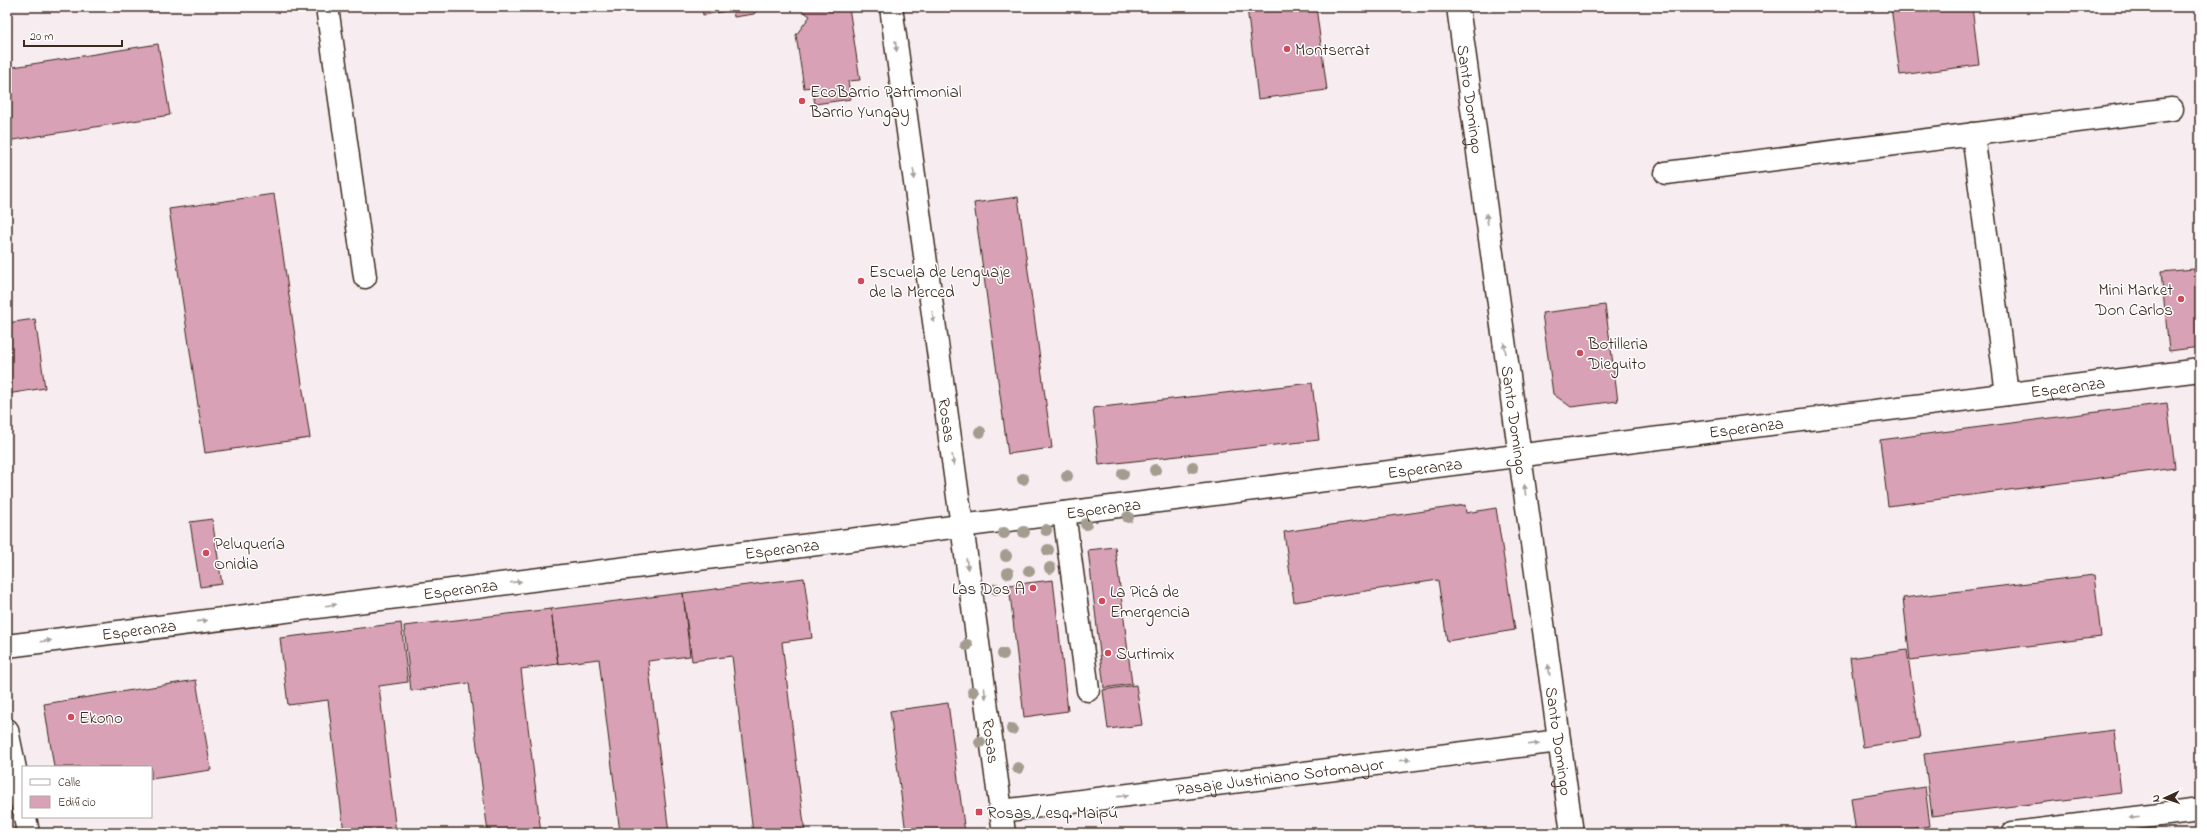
<svg xmlns="http://www.w3.org/2000/svg" width="2207" height="840" viewBox="0 0 2207 840" font-family="'Indie Flower',sans-serif">
  <style>
    .building { fill: #d8a1b5; stroke: #3b2a1e }
    .lines { fill: none; stroke-linecap: round; stroke-linejoin: round }
    .minor-casing { stroke: #3b2a1e; stroke-width: 25 }
    .major-casing { stroke: #3b2a1e; stroke-width: 25 }
    .minor { stroke: #fff; stroke-width: 22 }
    .major { stroke: #fff; stroke-width: 22 }
    .tree { fill: #a39c8f }
    .oneway { fill: #a79f9a }
    .poi-dot { fill: #d1495b; stroke: #fff; stroke-width: 1.5 }
    .labels { text-anchor: middle; stroke-width: 3; stroke-linejoin: round; paint-order: stroke }
    .poi-label { font-size: 17px; fill: #3b2a1e; stroke: #fff; text-anchor: start }
    .street-label { font-size: 17px; fill: #3b2a1e; stroke: #fff }
  </style>
  <rect width="100%" height="100%" fill="#f7ecf0"/>
  <filter id="ink" filterUnits="userSpaceOnUse"><feTurbulence type="fractalNoise" baseFrequency=".025" numOctaves="2"/><feDisplacementMap in="SourceGraphic" scale="8" xChannelSelector="R" yChannelSelector="G"/><feConvolveMatrix kernelMatrix="1 2 1 2 8 2 1 2 1" color-interpolation-filters="sRGB"/></filter>
  <g filter="url(#ink)">
    <path class="building" d="M678,7h81l-5,7 -20,3 -1,-7 -30,5 -1,-7 -24,3z
      M797,7h52l11,73 -12,1 3,18 -36,5 -3,-17 -8,1 -8,-53 14,-19z
      M1247,7h69l11,83 -69,9z
      M1891,7h81l7,58 -79,10z
      M158,44l12,71 -163,26v-73z
      M274,194l36,244 -105,15 -36,-244z
      M1018,197l34,251 -44,6 -34,-251z
      M2194,269l6,57v21l-31,4 -8,-79z
      M1605,305l13,96 -47,6 -18,-13 -11,-81z
      M35,319l10,69 -38,6v-71z
      M1312,383l7,57 -220,25 -6,-57z
      M2167,403l8,65 -287,38 -8,-66z
      M1465,505l1,8 30,-5 19,122 -68,11 -9,-61 -144,22 -10,-70z
      M212,519l10,65 -22,3 -10,-65z
      M1115,547l17,137 -28,4 -16,-138z
      M2094,575l7,62 -191,23 -7,-62z
      M804,578l8,60 -30,4 23,191h-52l-21,-177 -40,5 -9,-68z
      M1053,580l15,131 -44,6 -15,-132z
      M683,593l7,63 -42,5 21,172h-49l-21,-174 -41,5 -7,-55z
      M551,609l7,55 -37,5 20,164h-53l-19,-150 -58,8 -7,-65z
      M401,623l7,59 -29,4 17,147h-52l-16,-133 -40,5 -8,-67z
      M1907,650l13,88 -57,9 -13,-89z
      M196,680l15,90 -60,9v-12h-97l-10,-63z
      M1136,685l6,40 -34,4 -5,-39z
      M948,703l17,130h-59l-16,-122z
      M2114,730l7,63 -189,23 -8,-62z
      M1925,787l5,39 -49,7h-25l-5,-35z"/>
    <g class="lines">
      <g class="minor-casing">
        <g id="minor">
          <path d="M327,7l38,270"/>
          <path id="s1" d="M891,7l113,826"/>
          <path id="s2" d="M1458,7l114,826"/>
          <path d="M1973,134l34,260"/>
          <path d="M1666,173l506,-64"/>
          <path d="M1064,513l24,177"/>
          <path id="s3" d="M7,646l2193,-276"/>
          <path id="s4" d="M1001,811l558,-70"/>
          <path d="M2013,833l187,-23"/>
        </g>
      </g>
      <g class="major-casing">
        <path id="major" d="M7,730l16,78
          M25,817l3,16"/>
      </g>
      <use href="#minor" class="minor"/>
      <use href="#major" class="major"/>
    </g>
    <g class="tree">
      <circle cx="980" cy="432" r="6"/>
      <circle cx="1193" cy="467" r="6"/>
      <circle cx="1155" cy="470" r="6"/>
      <circle cx="1123" cy="474" r="6"/>
      <circle cx="1067" cy="476" r="6"/>
      <circle cx="1023" cy="479" r="6"/>
      <circle cx="1128" cy="517" r="6"/>
      <circle cx="1086" cy="524" r="6"/>
      <circle cx="1046" cy="530" r="6"/>
      <circle cx="1024" cy="532" r="6"/>
      <circle cx="1004" cy="533" r="6"/>
      <circle cx="1048" cy="550" r="6"/>
      <circle cx="1006" cy="556" r="6"/>
      <circle cx="1050" cy="568" r="6"/>
      <circle cx="1029" cy="571" r="6"/>
      <circle cx="1008" cy="573" r="6"/>
      <circle cx="996" cy="589" r="6"/>
      <circle cx="967" cy="645" r="6"/>
      <circle cx="1003" cy="654" r="6"/>
      <circle cx="973" cy="692" r="6"/>
      <circle cx="1012" cy="729" r="6"/>
      <circle cx="980" cy="742" r="6"/>
      <circle cx="1018" cy="768" r="6"/>
    </g>
    <defs><path id="oneway-solid" d="M-6-.8H1V-3.2L6.5 0L1 3.2V.8H-6Z"/></defs>
    <g class="oneway">
      <use href="#oneway-solid" transform="translate(896 46) rotate(82)"/>
      <use href="#oneway-solid" transform="translate(914 174) rotate(82)"/>
      <use href="#oneway-solid" transform="translate(1487 219) rotate(-98)"/>
      <use href="#oneway-solid" transform="translate(933 317) rotate(82)"/>
      <use href="#oneway-solid" transform="translate(1505 348) rotate(-98)"/>
      <use href="#oneway-solid" transform="translate(953 460) rotate(82)"/>
      <use href="#oneway-solid" transform="translate(1525 490) rotate(-97)"/>
      <use href="#oneway-solid" transform="translate(967 564) rotate(82)"/>
      <use href="#oneway-solid" transform="translate(516 582) rotate(-7)"/>
      <use href="#oneway-solid" transform="translate(331 605) rotate(-7)"/>
      <use href="#oneway-solid" transform="translate(202 621) rotate(-7)"/>
      <use href="#oneway-solid" transform="translate(46 641) rotate(-7)"/>
      <use href="#oneway-solid" transform="translate(1549 670) rotate(-98)"/>
      <use href="#oneway-solid" transform="translate(985 693) rotate(82)"/>
      <use href="#oneway-solid" transform="translate(1534 744) rotate(-7)"/>
      <use href="#oneway-solid" transform="translate(1405 760) rotate(-7)"/>
      <use href="#oneway-solid" transform="translate(1123 796) rotate(-7)"/>
      <use href="#oneway-solid" transform="translate(2134 818) rotate(173)"/>
    </g>
  </g>
  <g class="poi-dot">
    <circle cx="1287" cy="49" r="4"/>
    <circle cx="802" cy="101" r="4"/>
    <circle cx="861" cy="281" r="4"/>
    <circle cx="2181" cy="299" r="4"/>
    <circle cx="1580" cy="353" r="4"/>
    <circle cx="206" cy="553" r="4"/>
    <circle cx="1033" cy="588" r="4"/>
    <circle cx="1102" cy="601" r="4"/>
    <circle cx="1108" cy="653" r="4"/>
    <circle cx="71" cy="717" r="4"/>
    <rect x="975" y="808" width="8" height="8" rx="2"/>
  </g>
  <g class="labels">
    <g class="poi-label">
      <text x="1295" y="55">Montserrat</text>
      <text x="810" y="97">EcoBarrio Patrimonial<tspan x="810" dy="20">Barrio Yungay</tspan></text>
      <text x="869" y="277">Escuela de Lenguaje<tspan x="869" dy="20">de la Merced</tspan></text>
      <text x="2173" y="295" text-anchor="end">Mini Market<tspan x="2173" dy="20">Don Carlos</tspan></text>
      <text x="1588" y="349">Botilleria<tspan x="1588" dy="20">Dieguito</tspan></text>
      <text x="214" y="549">Peluquería<tspan x="214" dy="20">Onidia</tspan></text>
      <text x="1025" y="594" text-anchor="end">Las Dos A</text>
      <text x="1110" y="597">La Picá de<tspan x="1110" dy="20">Emergencia</tspan></text>
      <text x="1116" y="659">Surtimix</text>
      <text x="79" y="723">Ekono</text>
      <text x="987" y="818">Rosas / esq. Maipú</text>
    </g>
    <g class="street-label">
      <text dy="6" stroke="none"><textPath href="#s2" startOffset="93">Santo Domingo</textPath></text>
      <text dy="6" stroke="none"><textPath href="#s3" startOffset="2077">Esperanza</textPath></text>
      <text dy="6" stroke="none"><textPath href="#s1" startOffset="417">Rosas</textPath></text>
      <text dy="6" stroke="none"><textPath href="#s2" startOffset="417">Santo Domingo</textPath></text>
      <text dy="6" stroke="none"><textPath href="#s3" startOffset="1753">Esperanza</textPath></text>
      <text dy="6" stroke="none"><textPath href="#s3" startOffset="1429">Esperanza</textPath></text>
      <text dy="6" stroke="none"><textPath href="#s3" startOffset="1105">Esperanza</textPath></text>
      <text dy="6" stroke="none"><textPath href="#s3" startOffset="781">Esperanza</textPath></text>
      <text dy="6" stroke="none"><textPath href="#s3" startOffset="457">Esperanza</textPath></text>
      <text dy="6" stroke="none"><textPath href="#s3" startOffset="133">Esperanza</textPath></text>
      <text dy="6" stroke="none"><textPath href="#s1" startOffset="741">Rosas</textPath></text>
      <text dy="6" stroke="none"><textPath href="#s2" startOffset="741">Santo Domingo</textPath></text>
      <text dy="6" stroke="none"><textPath href="#s4" startOffset="281">Pasaje Justiniano Sotomayor</textPath></text>
    </g>
  </g>
  <rect width="2207" height="840" fill="none" stroke="#fff" stroke-width="24"/>
  <rect x="12" y="12" width="2183" height="816" fill="none" stroke="#3b2a1e" stroke-width="1.5" filter="url(#ink)"/>
  <rect x="22" y="766" width="130" height="52" fill="#ffffff" stroke="#b1aaa5"/>
  <rect x="30" y="779" width="20" height="6" fill="#ffffff" stroke="#b1aaa5"/>
  <text x="58" y="786" font-size="12" fill="#3b2a1e">Calle</text>
  <rect x="30" y="796" width="20" height="12" fill="#d8a1b5" stroke="#b1aaa5"/>
  <text x="58" y="806" font-size="12" fill="#3b2a1e">Edificio</text>
  <g transform="translate(2165 798) rotate(267)" stroke="#ffffff" stroke-width="3" paint-order="stroke">
  <path d="M0-3L7 15L0 10L-7 15Z" fill="#3b2a1e"/>
  <text y="-6" font-size="11" font-weight="bold" text-anchor="middle" fill="#3b2a1e">N</text>
  </g>
  <path d="M24 40v6h98v-6" fill="none" stroke="#3b2a1e" stroke-width="2"/>
  <text x="30" y="40" font-size="12" fill="#3b2a1e" stroke="#ffffff" stroke-width="3" paint-order="stroke">20 m</text>
</svg>
